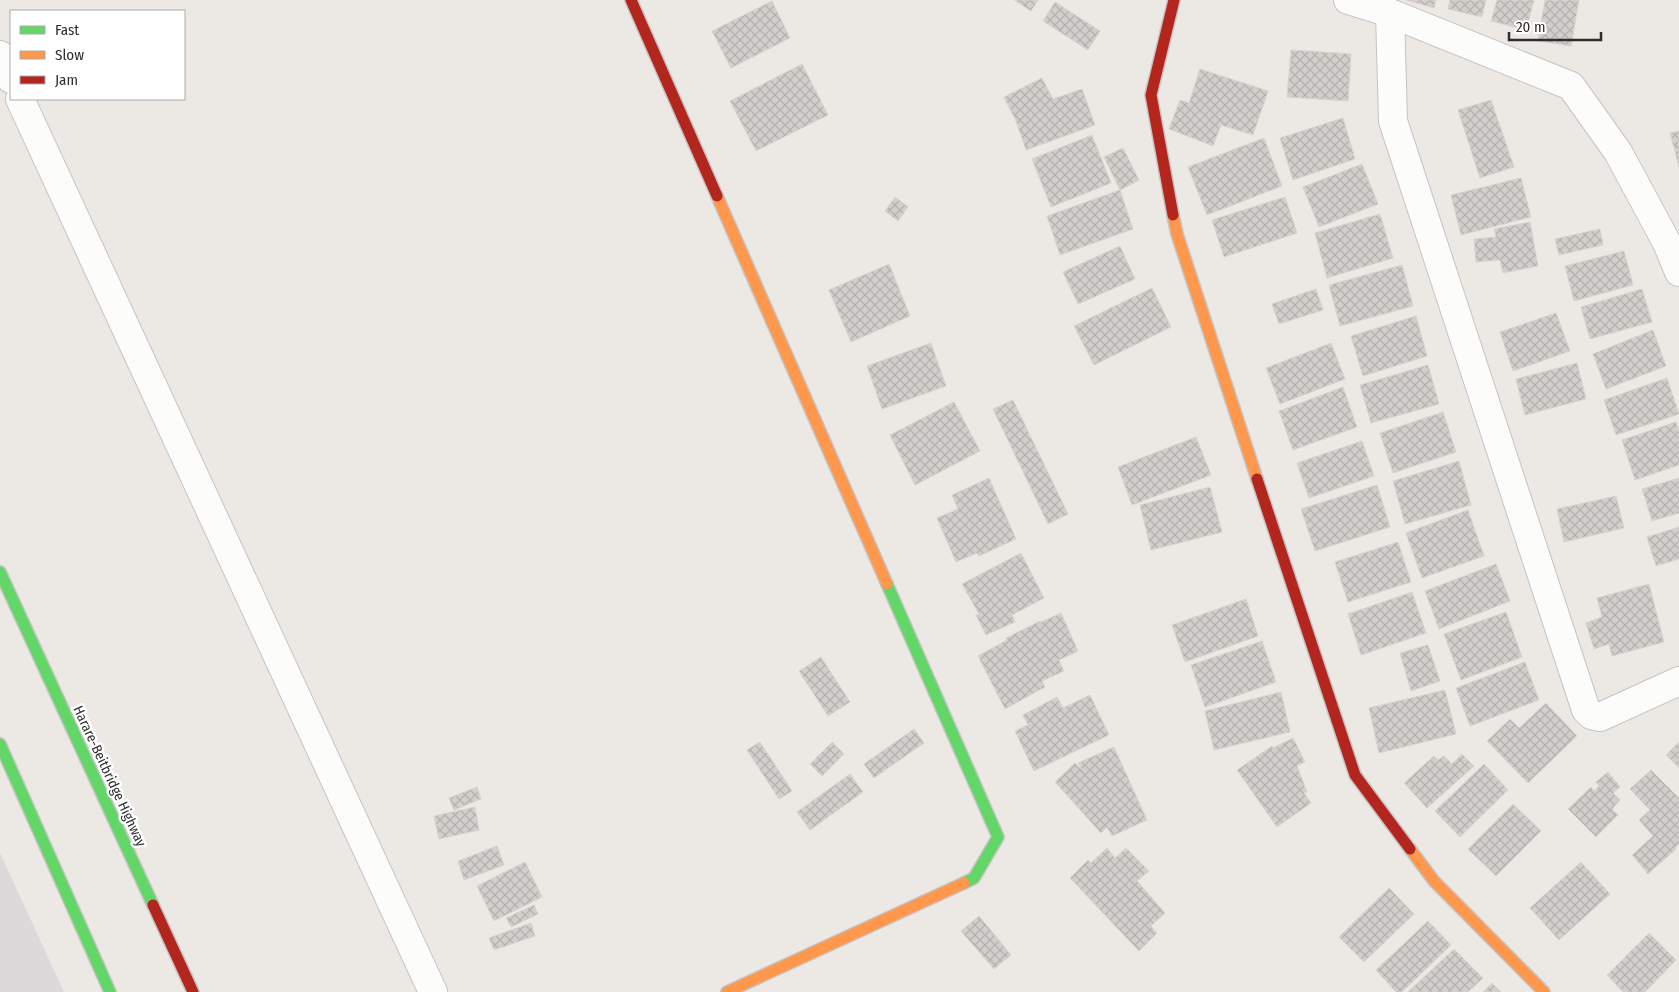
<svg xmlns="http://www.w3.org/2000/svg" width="1679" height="992" viewBox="0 0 1679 992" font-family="'Fira Sans Condensed',sans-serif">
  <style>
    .industrial { fill: #dcd9db }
    .building { fill: url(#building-cross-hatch); stroke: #d7d4d0 }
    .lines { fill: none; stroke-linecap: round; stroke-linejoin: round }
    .street-casing { stroke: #c5c4c5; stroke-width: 30 }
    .fast-casing { stroke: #c5c4c5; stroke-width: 14 }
    .slow-casing { stroke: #c5c4c5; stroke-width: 14 }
    .jam-casing { stroke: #c5c4c5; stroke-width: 14 }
    .street { stroke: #fcfcfb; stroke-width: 28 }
    .fast { stroke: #63d668; stroke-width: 11 }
    .slow { stroke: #ff974d; stroke-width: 11 }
    .jam { stroke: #b3261e; stroke-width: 11 }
    .labels { text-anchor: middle; stroke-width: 5; stroke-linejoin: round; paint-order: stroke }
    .street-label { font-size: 14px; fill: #2e2e2e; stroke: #fff }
  </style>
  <defs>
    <pattern id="building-cross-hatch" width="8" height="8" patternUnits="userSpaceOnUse" patternTransform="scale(1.25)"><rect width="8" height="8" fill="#d1cecb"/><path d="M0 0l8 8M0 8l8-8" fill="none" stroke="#b4b1af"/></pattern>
  </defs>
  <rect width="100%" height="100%" fill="#ece8e4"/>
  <path class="industrial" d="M0,853l64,139h-64z"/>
  <path class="building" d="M1014,0h24l-7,11z
    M1406,0h30l-2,8z
    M1450,0h36l-4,17 -34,-8z
    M1497,0h37l-8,30 -35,-9z
    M1545,0h34l-8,46 -33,-5z
    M772,1l18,37 -59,30 -19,-37z
    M1055,2l45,29 -12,19 -45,-29z
    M1291,50l60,4 -3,47 -61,-4z
    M802,64l26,51 -72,36 -26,-50z
    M1200,69l68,22 -15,44 -32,-10 -8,21 -44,-17 11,-29 9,3z
    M1042,78l11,21 29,-10 13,36 -69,25 -10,-29 -12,-24z
    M1491,100l23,67 -34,11 -22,-68z
    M1343,118l12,41 -62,21 -13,-42z
    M1679,131v36l-9,-34z
    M1092,135l19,48 -60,24 -19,-48z
    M1264,138l18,48 -75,29 -19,-48z
    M1123,148l16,32 -19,10 -16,-33z
    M1362,164l16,40 -59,23 -16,-40z
    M1521,178l10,39 -70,18 -10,-40z
    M1120,190l13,39 -73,26 -13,-39z
    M895,197l13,10 -10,14 -13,-10z
    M1285,197l12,36 -73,24 -12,-37z
    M1380,214l13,44 -66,20 -12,-45z
    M1530,222l8,44 -35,7 -3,-13 -24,2 -2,-23 22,-2 -2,-8z
    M1600,229l3,16 -44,10 -4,-16z
    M1120,246l15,33 -57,25 -15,-32z
    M1624,251l9,34 -59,16 -9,-35z
    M889,264l21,52 -59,26 -22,-52z
    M1402,265l11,41 -73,20 -11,-41z
    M1152,288l19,39 -77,38 -20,-39z
    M1316,289l7,21 -44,14 -7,-20z
    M1642,289l10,33 -62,17 -9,-32z
    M1556,313l14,38 -57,20 -13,-39z
    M1416,316l11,40 -64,20 -12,-40z
    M1653,330l13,36 -60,23 -13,-35z
    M931,343l15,43 -64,23 -15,-43z
    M1331,343l14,36 -65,25 -14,-36z
    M1577,363l9,36 -61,16 -9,-36z
    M1428,365l11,39 -68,19 -11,-38z
    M1667,378l12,36 -63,21 -12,-35z
    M1343,387l14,40 -64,23 -14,-39z
    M1013,400l55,114 -20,10 -55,-115z
    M954,402l26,49 -65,34 -25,-50z
    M1443,412l13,40 -63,21 -13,-40z
    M1676,422l3,10v33l-44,15 -13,-40z
    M1196,437l15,38 -79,30 -14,-38z
    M1362,441l12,35 -65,22 -12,-35z
    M1459,461l12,44 -66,19 -12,-43z
    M989,478l27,61 -37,17 -2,-3 -21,9 -19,-44 21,-9 -6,-14z
    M1679,478v35l-27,8 -10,-32z
    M1377,485l13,42 -75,24 -14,-42z
    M1210,487l12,45 -71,18 -11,-45z
    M1616,496l8,32 -60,14 -7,-33z
    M1468,510l16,46 -62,22 -16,-45z
    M1679,527v32l-23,7 -9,-29z
    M1398,542l13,40 -63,20 -13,-40z
    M1021,553l23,45 -32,17 3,7 -29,13 -10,-20 3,-1 -17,-30z
    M1496,564l14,37 -71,28 -14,-38z
    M1649,584l15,58 -52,14 -3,-12 -15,5 -8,-26 16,-6 -5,-19z
    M1412,592l14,41 -65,22 -13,-41z
    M1246,599l12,37 -73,26 -13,-37z
    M1506,612l16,45 -61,23 -17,-46z
    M1061,613l17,38 -19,9 5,11 -22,10 3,6 -40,22 -27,-53 29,-16 -1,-2 34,-17 1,1z
    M1262,641l14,41 -71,25 -14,-42z
    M1428,645l12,36 -29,10 -11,-38z
    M821,657l29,45 -22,14 -29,-45z
    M1525,662l14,38 -69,26 -14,-38z
    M1445,690l11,44 -77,19 -10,-45z
    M1281,692l9,40 -76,18 -9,-39z
    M1090,695l19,40 -75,36 -19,-40 13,-6 -5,-10 34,-18 6,11z
    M1546,703l31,33 -49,47 -41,-42 23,-22 9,9z
    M914,729l10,14 -50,35 -10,-14z
    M1293,738l12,24 -8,4 10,26 -3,1 7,10 -34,24 -40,-57 35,-24 1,2z
    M760,742l32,49 -13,8 -32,-49z
    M832,742l12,12 -22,22 -12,-12z
    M1679,742v26l-13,-13z
    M1114,747l33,73 -35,16 -5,-9 -6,6 -46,-51 20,-19 7,7 -4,-7z
    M1462,754l12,12 -47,42 -23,-25 30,-27 4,4 6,-4 8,8z
    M1484,764l24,26 -48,47 -25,-26z
    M1651,770l28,28v46l-4,4 1,1 -28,25 -16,-19 21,-19 -14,-16 11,-10 -20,-21z
    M1608,772l12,15 -7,6 7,7 -8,9 6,6 -22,22 -28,-28 23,-22 3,4 5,-5 -3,-4z
    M850,774l13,18 -53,38 -13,-18z
    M477,787l4,12 -27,11 -5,-12z
    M1513,804l28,27 -45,45 -28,-27z
    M475,807l4,23 -40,9 -5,-23z
    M497,846l7,19 -40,15 -6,-19z
    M1107,848l8,10 11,-10 23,23 -12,10 28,32 -14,13 6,7 -18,18 -69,-73 18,-18 3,3z
    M525,862l17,35 -48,24 -17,-35z
    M1581,862l29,32 -51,46 -29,-32z
    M1389,888l25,26 -50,48 -25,-25z
    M534,905l4,9 -27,13 -5,-9z
    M979,916l32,39 -17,14 -33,-38z
    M1428,921l23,24 -49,47h-6l-20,-22z
    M531,923l4,13 -41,14 -5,-12z
    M1649,933l27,27 -31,32h-22l-16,-17z
    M1454,949l29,29 -15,14h-60z
    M1492,983l9,9h-18z"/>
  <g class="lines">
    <g class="street-casing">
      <path id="street" d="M1348,0l42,13 181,73 47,66 49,91 12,29
        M1390,13l3,108 193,589 5,5 9,2 79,-36
        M0,55l11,24
        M20,99l413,893"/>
    </g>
    <g class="fast-casing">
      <path id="fast" d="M0,572l153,333
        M887,584l111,253 -24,41 -10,5
        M0,744l110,248"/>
    </g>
    <g class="slow-casing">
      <path id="slow" d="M717,196l170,388
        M1173,215l4,19 80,245
        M1410,849l24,32 110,111
        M727,992l237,-109"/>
    </g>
    <g class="jam-casing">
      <path id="jam" d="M631,0l86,196
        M1173,215l-22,-120 23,-95
        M1257,479l98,296 55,74
        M153,905l40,87"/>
    </g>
    <use href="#street" class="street"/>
    <use href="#fast" class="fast"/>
    <use href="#slow" class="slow"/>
    <use href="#jam" class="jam"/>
  </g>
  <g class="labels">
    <g class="street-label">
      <text transform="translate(110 776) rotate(65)" y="5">Harare-Beitbridge Highway</text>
    </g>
  </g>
  <rect x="10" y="10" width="175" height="90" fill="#ffffff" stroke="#ababab"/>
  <rect x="20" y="26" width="25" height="8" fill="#63d668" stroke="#ababab"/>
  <text x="55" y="35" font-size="15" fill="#2e2e2e">Fast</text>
  <rect x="20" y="51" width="25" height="8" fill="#ff974d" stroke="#ababab"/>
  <text x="55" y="60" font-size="15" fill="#2e2e2e">Slow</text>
  <rect x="20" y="76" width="25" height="8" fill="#b3261e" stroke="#ababab"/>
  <text x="55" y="85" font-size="15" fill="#2e2e2e">Jam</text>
  <path d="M1509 32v8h92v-8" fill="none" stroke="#2e2e2e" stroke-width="2.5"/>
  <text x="1516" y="32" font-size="15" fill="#2e2e2e" stroke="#ffffff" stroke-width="4" paint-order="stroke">20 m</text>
</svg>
